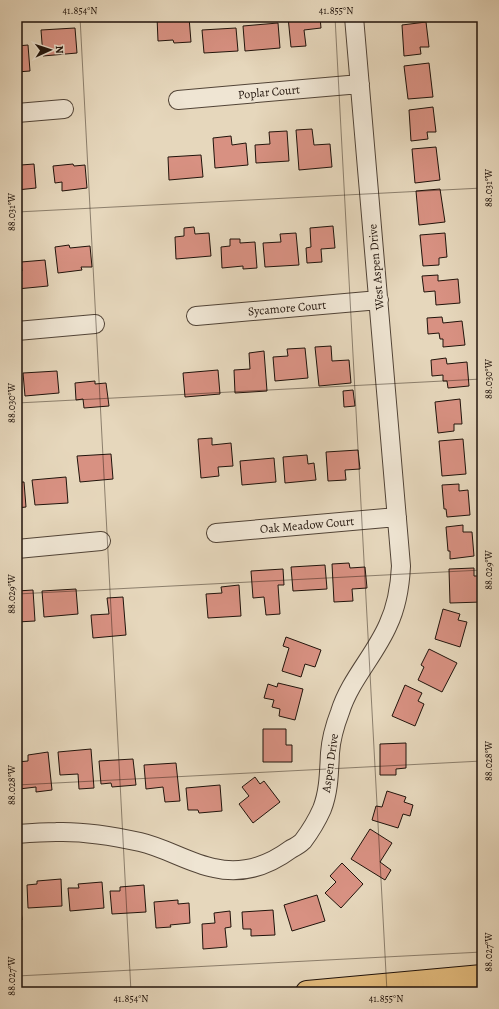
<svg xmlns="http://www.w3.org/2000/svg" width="499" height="1009" viewBox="0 0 499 1009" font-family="Alegreya,serif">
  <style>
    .building { fill: #d89182; stroke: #20130b }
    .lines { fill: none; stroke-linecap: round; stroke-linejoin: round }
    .minor-casing { stroke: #524437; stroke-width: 20 }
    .major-casing { stroke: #20130b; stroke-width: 24 }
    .minor { stroke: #efe5d3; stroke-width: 18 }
    .major { stroke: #e3bc7e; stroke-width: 22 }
    .ticks { fill: none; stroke: #20130b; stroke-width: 1; stroke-opacity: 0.45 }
    .labels { text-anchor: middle; stroke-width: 3; stroke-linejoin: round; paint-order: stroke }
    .street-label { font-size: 12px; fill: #20130b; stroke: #efe5d3 }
    .neatline { fill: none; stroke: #20130b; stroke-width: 1.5 }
    .ticks-label { font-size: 10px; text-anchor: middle; fill: #20130b }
  </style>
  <rect width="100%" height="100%" fill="#e6d7bc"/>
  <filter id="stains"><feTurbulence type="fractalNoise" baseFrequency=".005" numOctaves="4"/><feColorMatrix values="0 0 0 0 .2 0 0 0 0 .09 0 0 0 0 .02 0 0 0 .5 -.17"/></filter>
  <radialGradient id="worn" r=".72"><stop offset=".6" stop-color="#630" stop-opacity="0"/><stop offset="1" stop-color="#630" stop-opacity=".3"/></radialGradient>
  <path class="building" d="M157,17h32l2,25 -17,1 -1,-3 -15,1z
    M288,17h32l1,11 -17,2 2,16 -15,1z
    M426,22l3,25h-9l1,7 -17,2 -2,-31z
    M278,23l2,25 -35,3 -2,-25z
    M75,28l2,25 -34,3 -2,-26z
    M236,28l2,23 -34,2 -2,-23z
    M28,45l2,26 -13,1v-26z
    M429,63l4,34 -25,2 -4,-33z
    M433,107l3,25h-9l1,7 -17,2 -2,-31z
    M312,129l2,16 16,-1 2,23 -33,3 -3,-40z
    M287,131l2,30 -33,2 -1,-18 15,-1 -1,-12z
    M231,136l1,9 14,-2 2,22 -33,3 -2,-30z
    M436,147l4,33 -25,3 -3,-34z
    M17,155h3l1,10 13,-1 2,24 -19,2z
    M201,155l2,22 -34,3 -1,-23z
    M73,164l1,2 11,-1 2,23 -25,3v-9l-7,1 -2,-17z
    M440,189l5,33 -26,3 -3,-34z
    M333,226l2,22 -14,1 1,13 -15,1 -1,-15 5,-1 -1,-19z
    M194,227l1,7 14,-1 2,23 -35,3 -1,-22 9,-1v-8z
    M296,233l3,32 -34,2 -2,-24 18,-1 -1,-8z
    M445,233l2,24 -8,1v7l-16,1 -3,-31z
    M230,239h10v4l15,-1 2,26 -14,1v-3l-21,2 -1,-21 9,-1z
    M69,245l1,3 20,-2 2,21h-11l1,3 -24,3 -3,-26z
    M45,260l3,26 -31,3v-18h5l-1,-9z
    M438,275v6l20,-2 2,24 -24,2 -1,-14 -11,1 -2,-16z
    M442,317l1,6 19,-2 3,24 -22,2v-8h-3l-1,-6 -11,1 -1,-16z
    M331,346l1,15 17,-1 2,23 -32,3 -4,-39z
    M305,348l3,30 -33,3 -2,-24 15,-1 -1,-7z
    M264,351l3,40 -32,2 -1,-23 16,-1 -1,-16z
    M446,358l1,6 20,-2 2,24 -21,2 -1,-7h-4v-6l-11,1 -1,-16z
    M218,370l2,24 -35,3 -2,-24z
    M57,371l2,22 -34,3 -2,-23z
    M95,381v3l11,-1 3,23 -25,2 -1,-9 -7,1 -1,-17z
    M353,390l2,16 -11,1 -1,-16z
    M460,399l2,25h-8v7l-16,2 -3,-31z
    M212,438v7l19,-2 2,23 -15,1 1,9 -18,2 -3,-39z
    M463,439l3,35 -24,2 -3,-35z
    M358,450l2,19 -15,1 1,10 -18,1 -2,-29z
    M111,454l2,25 -33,3 -3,-26z
    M307,455l1,9 6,-1 2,17 -31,3 -2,-26z
    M274,458l2,24 -34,3 -2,-24z
    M66,477l2,26 -33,2 -3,-25z
    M17,482h7l2,25 -9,1z
    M459,484v7l9,-1 2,25 -23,2 -1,-8h-2l-2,-24z
    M463,525v7h9l2,24 -24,3v-8h-2l-2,-24z
    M349,563l1,5 15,-1 2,21 -15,1 1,12 -19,1 -2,-38z
    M325,565l2,24 -34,2 -2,-24z
    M474,568v8h8v26l-32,1 -1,-34z
    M283,569l1,16h-6l2,29 -14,1 -2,-18 -11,1 -2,-27z
    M239,585l2,31 -33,2 -2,-24 16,-1 -1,-6z
    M76,589l2,25 -34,3 -2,-26z
    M33,590l2,31 -18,1v-31z
    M123,597l3,38 -33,3 -2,-23 18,-1 -2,-16z
    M443,609l17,5 -2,6 9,2 -7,25 -25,-8z
    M286,637l35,13 -6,17 -10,-3 -4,13 -19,-6 7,-23 -6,-2z
    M429,649l28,14 -15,29 -24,-12 6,-13 -3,-2z
    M278,683l25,6 -8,31 -16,-4 1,-7 -8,-2 2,-7 -10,-2 4,-14 9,3z
    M405,685l17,8 -4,8 6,3 -9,22 -23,-10z
    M263,729h23v16h6v17h-29z
    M406,743v25l-10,1v6h-16v-31z
    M91,749l3,39 -15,1 -1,-15 -18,1 -2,-23z
    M48,752l4,38 -16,2v-5l-17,2 -2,-27 11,-1v-6z
    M133,759l3,26 -24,2 -1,-4 -10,1 -2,-23z
    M176,763l4,38 -15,1 -2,-15 -17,2 -2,-24z
    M255,777l5,7 4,-3 16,21 -27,21 -14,-19 10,-8 -7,-9z
    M220,785l2,26 -23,2 -1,-3h-10l-2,-22z
    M387,791l19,6 -2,5 9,3 -3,11 -7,-2 -5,14 -26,-8 4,-14 6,1z
    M370,829l22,14 -12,19 11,8 -6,10 -34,-21z
    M342,863l21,21 -22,24 -16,-15 11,-11 -6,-6z
    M61,879l1,27 -34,2 -1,-23 10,-1v-3z
    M102,882l2,26 -34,3 -2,-23h11l-1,-4z
    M144,885l2,27 -34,2 -2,-23h10v-4z
    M317,895l8,26 -33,10 -8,-26z
    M17,897h3l2,23h-5z
    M178,900v4l11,-1 1,20 -20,2 1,2 -15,1 -2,-26z
    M273,910l2,25 -24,1v-7h-8l-1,-17z
    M230,911l1,16 -6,1 2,19 -24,2 -1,-25 13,-1 -1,-10z"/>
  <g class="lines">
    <g class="minor-casing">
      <path id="minor" d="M178,100l182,-16
        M17,113l47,-4
        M196,316l183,-16
        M17,331l78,-7
        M216,533l181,-16
        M17,549l84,-8
        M17,834c13,-1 26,-2 39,-2 28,-1 57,4 84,10 26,6 49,21 74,26 29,7 54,-2 77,-19 4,-2 9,-5 12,-8 6,-8 15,-23 19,-32 7,-18 7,-37 8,-56 1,-14 5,-28 10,-41 10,-32 35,-57 48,-87 9,-19 12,-38 13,-59l-47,-549"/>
    </g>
    <g class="major-casing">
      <path id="major" d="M307,992l175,-16"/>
    </g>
    <use href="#minor" class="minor"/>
    <use href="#major" class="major"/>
  </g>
  <path class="ticks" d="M80,17l51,975M335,17l52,975M17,21l76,-4M17,212l465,-24M17,403l465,-24M17,594l465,-24M17,785l465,-24M17,976l465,-24"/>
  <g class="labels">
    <g class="street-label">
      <text transform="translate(269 92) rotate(-5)" y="4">Poplar Court</text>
      <text transform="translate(376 267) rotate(-95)" y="4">West Aspen Drive</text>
      <text transform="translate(287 308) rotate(-5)" y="4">Sycamore Court</text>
      <text transform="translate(307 525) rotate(-5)" y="4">Oak Meadow Court</text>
      <text transform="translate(330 763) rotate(-82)" y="4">Aspen Drive</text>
    </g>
  </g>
  <rect width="499" height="1009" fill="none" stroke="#e6d7bc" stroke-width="44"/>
  <g transform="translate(50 50) rotate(87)" stroke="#efe5d3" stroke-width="3" paint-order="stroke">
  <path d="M0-3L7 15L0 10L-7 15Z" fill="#20130b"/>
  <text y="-6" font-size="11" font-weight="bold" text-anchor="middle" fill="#20130b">N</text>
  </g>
  <rect x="22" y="22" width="455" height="965" class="neatline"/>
  <g class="ticks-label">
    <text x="80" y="14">41.854°N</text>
    <text x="336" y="14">41.855°N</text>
    <text transform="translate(488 188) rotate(-90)" y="4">88.031°W</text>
    <text transform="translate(11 212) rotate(-90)" y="4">88.031°W</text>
    <text transform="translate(488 379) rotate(-90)" y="4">88.030°W</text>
    <text transform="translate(11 403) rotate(-90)" y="4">88.030°W</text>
    <text transform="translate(488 570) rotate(-90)" y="4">88.029°W</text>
    <text transform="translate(11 594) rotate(-90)" y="4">88.029°W</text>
    <text transform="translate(488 761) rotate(-90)" y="4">88.028°W</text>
    <text transform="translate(11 785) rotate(-90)" y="4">88.028°W</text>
    <text transform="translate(488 952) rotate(-90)" y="4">88.027°W</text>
    <text transform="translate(11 976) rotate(-90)" y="4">88.027°W</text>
    <text x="131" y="1002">41.854°N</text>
    <text x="386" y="1002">41.855°N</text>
  </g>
  <rect width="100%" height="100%" filter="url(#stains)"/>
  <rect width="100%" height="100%" fill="url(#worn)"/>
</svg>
